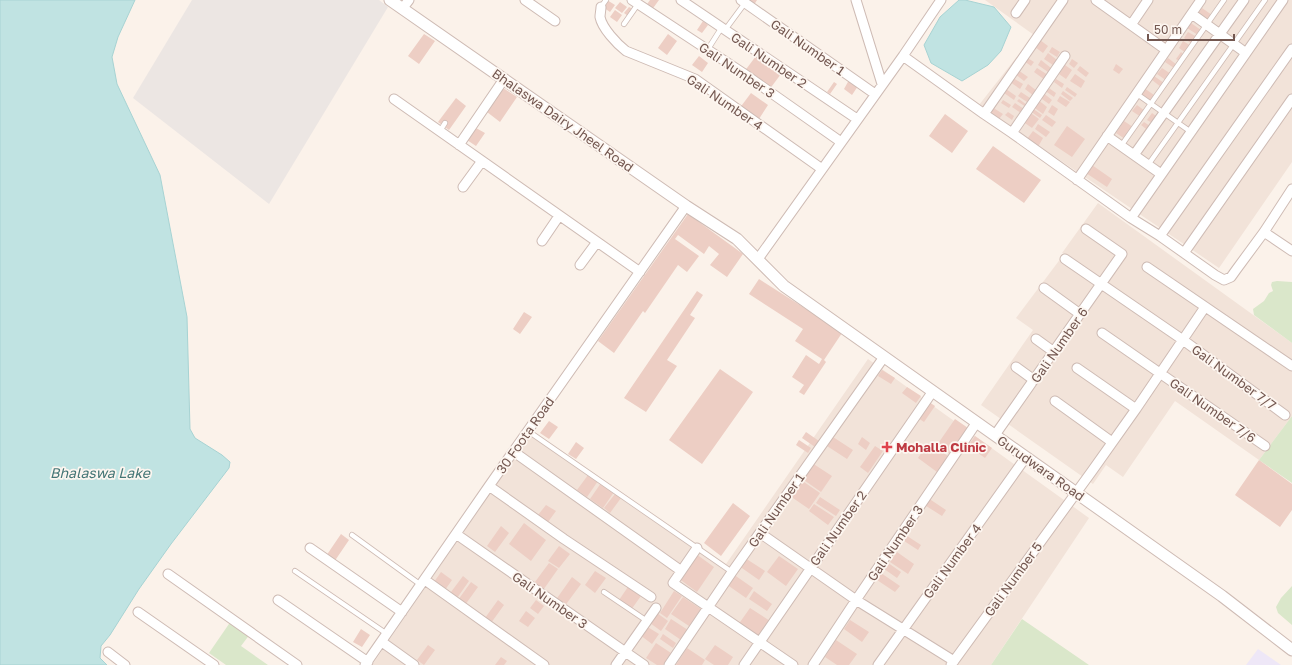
<svg xmlns="http://www.w3.org/2000/svg" width="1292" height="665" viewBox="0 0 1292 665" font-family="'Golos Text',sans-serif">
  <style>
    .residential { fill: #f2e3d9 }
    .industrial { fill: #ece6e3 }
    .education { fill: #eee7f7 }
    .green { fill: #dae7ca }
    .water { fill: #c0e3e2; stroke: #a7d3d3 }
    .building { fill: #edcec4 }
    .lines { fill: none; stroke-linecap: round; stroke-linejoin: round }
    .service-casing { stroke: #cebbb4; stroke-width: 6 }
    .minor-casing { stroke: #cebbb4; stroke-width: 11 }
    .tertiary-casing { stroke: #cebbb4; stroke-width: 13 }
    .service { stroke: #fff; stroke-width: 4.5 }
    .minor { stroke: #fff; stroke-width: 9 }
    .tertiary { stroke: #fff; stroke-width: 11 }
    .health-dot { fill: #e0444e; stroke: #fdf6f0; stroke-width: 1.5 }
    .labels { text-anchor: middle; stroke-width: 3.5; stroke-linejoin: round; paint-order: stroke }
    .street-label { font-size: 13px; fill: #735750; stroke: #fdf6f0 }
    .health-label { font-size: 13px; font-weight: bold; fill: #be3a42; stroke: #fdf6f0; text-anchor: start }
    .water-label { font-size: 14px; font-style: italic; fill: #457676; stroke: #fdf6f0 }
  </style>
  <rect width="100%" height="100%" fill="#fbf2ea"/>
  <path class="residential" d="M985,0h307v162l-73,106 -240,-163 55,-70z
    M1098,203l194,140v73l-33,44 -84,-59 -52,76 -17,-12 -13,19 -112,-79 52,-75 -17,-12 48,-64 -2,-1z
    M868,359l221,159 -98,147h-619l161,-234 193,133z"/>
  <path class="industrial" d="M192,0h187l9,7 -119,197 -136,-106z"/>
  <path class="education" d="M1258,649l23,16h-35z"/>
  <path class="green" d="M1277,281l15,1v61l-38,-28 -1,-6 11,-8 5,-8 4,-2 -2,-6 1,-3z
    M1292,416v67l-33,-23z
    M1292,586v39l-14,-12 -2,-6 5,-9z
    M1022,619l67,46h-98z
    M231,621l19,13 -9,12 27,19h-42l-17,-12z"/>
  <path class="water" d="M0,0h135l-17,37 -6,20 5,27 43,91 27,142 3,112 5,9 27,17 8,7 -1,6 -58,76 -32,45 -29,46 -9,11 -1,12 7,7h-107z
    M959,0h6l29,7 17,20 -10,24 -13,14 -26,16 -31,-18 -7,-18 16,-28z"/>
  <path class="building" d="M607,0l8,5 -5,7 -10,-7z
    M650,0h9l-8,11 -6,-4z
    M747,0h10l-3,5z
    M620,2l7,5 -5,6 -7,-5z
    M629,7l4,2 -5,7 -4,-3z
    M1202,8l10,7 -4,6 -10,-7z
    M615,10l7,5 -5,7 -7,-5z
    M703,21l5,4 -6,8 -5,-3z
    M1191,23l10,7 -3,5 -11,-7z
    M1188,32l9,5 -5,7 -8,-6z
    M424,34l11,7 -16,23 -11,-8z
    M668,34l9,7 -10,14 -9,-7z
    M1040,40l8,6 -5,7 -8,-6z
    M1183,41l8,5 -5,7 -7,-5z
    M1052,47l8,5 -3,5 -8,-5z
    M1181,52l2,2 -4,7 -3,-2z
    M1048,53l9,7 -4,5 -9,-6z
    M699,56l9,7 -6,9 -10,-7z
    M756,56l25,18 -12,16 -25,-18z
    M1026,57l8,5 -3,4 -7,-5z
    M1168,58l9,7 -3,3 -9,-6z
    M1072,59l6,4 -4,5 -5,-4z
    M1041,60l10,8 -3,4 -10,-7z
    M1116,64l7,5 -4,5 -6,-4z
    M1065,65l7,5 -6,9 -7,-5z
    M1080,66l9,7 -3,4 -9,-7z
    M1037,68l11,7 -3,5 -11,-8z
    M1162,68l9,6 -4,7 -10,-7z
    M1018,70l10,7 -4,4 -9,-7z
    M1075,74l10,7 -4,7 -11,-7z
    M1154,76l10,7 -3,4 -9,-7z
    M1013,78l10,6 -3,5 -10,-7z
    M1056,79l8,5 -2,4 -8,-6z
    M849,80l9,6 -6,9 -8,-6z
    M834,82l3,2 -7,10 -3,-2z
    M1028,84l9,7 -3,5 -9,-7z
    M1046,86l10,7 -2,4 -10,-7z
    M1067,87l10,7 -2,3 -10,-7z
    M503,88l14,9 -17,25 -13,-10z
    M1144,88l10,7 -4,5 -10,-6z
    M1006,89l10,7 -2,4 -10,-7z
    M1063,91l10,7 -3,3 -9,-7z
    M1021,92l9,6 -3,4 -9,-6z
    M1042,92l10,8 -3,4 -10,-7z
    M751,93l17,12 -11,17 -18,-13z
    M1060,96l10,6 -4,5 -9,-6z
    M456,98l10,8 -17,24 -11,-8z
    M1019,99l8,6 -1,2 -9,-6z
    M1037,99l10,8 -4,7 -11,-8z
    M1003,100l8,5 -2,3 -8,-5z
    M1015,103l9,6 -3,4 -9,-6z
    M1052,105l6,4 -4,7 -6,-4z
    M1137,105l8,6 -4,6 -9,-6z
    M992,107l11,7 -4,5 -10,-7z
    M1032,108l10,7 -2,3 -10,-7z
    M1028,111l11,8 -7,9 -10,-7z
    M1008,112l6,4 -2,4 -7,-5z
    M1152,113l7,5 -5,6 -7,-4z
    M945,114l23,17 -16,22 -23,-17z
    M1046,115l10,7 -4,5 -10,-7z
    M1124,121l9,6 -8,12 -9,-6z
    M1144,122l9,6 -3,4 -9,-7z
    M1038,124l12,8 -4,5 -11,-8z
    M1067,126l18,13 -13,18 -18,-12z
    M476,128l9,5 -9,13 -9,-6z
    M1033,131l10,7 -5,9 -11,-8z
    M993,146l48,34 -17,23 -48,-34z
    M1092,165l20,14 -5,8 -21,-14z
    M688,214l55,40 -16,23 -17,-12 9,-11 -10,-8 -5,8 -26,-19 -3,4 24,17 -12,16 -9,-7 -33,48 -2,-2 -29,42 -16,-12z
    M759,279l55,35 28,19 -18,27 2,2 -22,33 -5,-3 5,-7 -12,-8 14,-22 13,9 3,-5 -27,-18 8,-12 -54,-35z
    M697,291l6,4 -13,20 5,3 -28,42 10,6 -31,46 -22,-14z
    M524,312l8,5 -12,17 -7,-5z
    M720,369l33,23 -51,72 -33,-24z
    M882,370l13,8 -4,6 -13,-8z
    M907,387l14,9 -5,7 -14,-10z
    M929,402l6,4 -11,16 -6,-4z
    M955,419l13,9 -18,26 -13,-9z
    M549,421l9,6 -9,12 -9,-6z
    M806,432l13,9 -4,6 -13,-9z
    M975,436l17,12 -7,10 -17,-12z
    M833,437l20,13 -6,9 -20,-13z
    M862,437l8,6 -4,7 -8,-6z
    M799,440l12,8 -3,5 -12,-8z
    M576,442l8,6 -8,11 -8,-5z
    M928,443l20,13 -11,16 -19,-14z
    M875,446l8,5 -15,22 -8,-6z
    M1259,460l33,24v26l-12,17 -45,-32z
    M812,463l20,13 -11,16 -20,-14z
    M588,475l10,6 -11,16 -10,-7z
    M801,480l19,13 -11,16 -19,-13z
    M601,483l13,9 -11,16 -13,-9z
    M615,494l6,4 -11,15 -6,-5z
    M820,497l20,13 -4,6 -20,-13z
    M928,498l18,12 -4,6 -19,-12z
    M733,503l17,13 -29,40 -17,-13z
    M814,504l20,13 -6,8 -19,-14z
    M546,505l10,6 -8,11 -10,-7z
    M524,523l22,17 -15,21 -22,-17z
    M501,526l8,7 -14,19 -8,-6z
    M341,534l8,6 -15,22 -8,-6z
    M904,534l17,11 -3,5 -17,-11z
    M559,546l11,8 -11,14 -11,-7z
    M897,552l17,12 -6,10 -18,-12z
    M696,554l18,13 -17,25 -19,-14z
    M779,556l19,13 -12,17 -19,-14z
    M745,558l20,13 -6,9 -20,-14z
    M884,560l17,12 -4,6 -17,-12z
    M549,563l9,6 -17,24 -9,-7z
    M595,571l11,7 -11,15 -10,-8z
    M441,572l11,8 -7,10 -11,-8z
    M881,573l19,13 -5,6 -18,-12z
    M733,574l20,14 -7,10 -20,-14z
    M463,576l6,5 -14,20 -7,-5z
    M572,577l9,7 -17,23 -9,-6z
    M471,582l7,5 -13,18 -7,-5z
    M630,584l13,9 -12,17 -12,-10z
    M674,591l8,5 -15,22 -7,-5z
    M754,591l18,13 -5,7 -18,-12z
    M683,597l18,12 -12,17 -18,-12z
    M498,600l6,5 -13,18 -6,-5z
    M536,600l8,6 -6,8 -8,-6z
    M750,608l20,13 -12,18 -20,-14z
    M526,611l9,7 -7,9 -9,-6z
    M657,613l11,8 -7,10 -11,-8z
    M671,619l17,11 -7,10 -16,-11z
    M850,620l19,12 -7,10 -18,-13z
    M646,626l13,8 -7,10 -12,-9z
    M361,629l9,6 -8,12 -9,-5z
    M663,634l13,9 -3,5 -13,-9z
    M836,640l21,14 -8,11h-12l-12,-8z
    M656,643l15,10 -8,12h-6l-11,-7z
    M428,645l7,5 -11,15 -7,-5z
    M715,645l18,12 -5,8h-14l-9,-6z
    M687,648l18,12 -3,5h-26z
    M501,657l6,4 -3,4h-9z"/>
  <g class="lines">
    <g class="service-casing">
      <path id="service" d="M601,7l5,-7
        M624,24l14,-20
        M725,30l20,-27
        M708,49l14,-22
        M1137,94l54,38
        M440,131l5,-8
        M1121,146l103,-146
        M1148,165l117,-165
        M528,431l204,141
        M352,535l69,50
        M295,571l92,63
        M604,592l43,29"/>
    </g>
    <g class="minor-casing">
      <path id="minor" d="M525,0l30,21
        M632,0l111,73 98,69
        M681,0l176,119
        M741,0l134,94
        M856,0l26,84
        M1096,0l66,47
        M601,7c0,3 -1,7 -1,10 2,11 17,27 26,34l69,28 127,90
        M402,9l7,-9
        M1016,13l9,-13
        M1192,14l54,39
        M1131,25l17,-25
        M903,56l81,58 28,19 119,85 29,18 55,39 9,5 7,-3 5,-7 28,-38 28,-43
        M394,99l246,173
        M984,114l79,-114
        M1012,133l53,-77
        M1107,136l54,38
        M459,145l45,-66
        M1134,155l110,-155
        M1077,180l124,-180
        M463,187l19,-26
        M1131,218l152,-218
        M1264,232l28,19
        M1160,236l132,-187
        M542,241l17,-25
        M1184,253l108,-154
        M758,259l145,-203 38,-56
        M1065,259l118,81 102,75
        M580,265l17,-23
        M1147,267l145,99
        M1044,288l36,26
        M1102,333l163,113
        M1036,339l18,13
        M1016,367l18,13
        M1077,368l59,41
        M1055,401l57,41
        M995,435l127,-181 -36,-25
        M514,452l166,118
        M489,486l75,53 87,58
        M760,533l96,67 98,61
        M456,534l188,131
        M310,548l92,64
        M697,548l-24,35 120,82
        M168,574l129,91
        M425,580l119,85
        M278,600l90,62
        M138,612l76,53
        M382,642l32,23
        M108,652l17,13
        M365,665l124,-179 197,-280
        M616,665l40,-57
        M669,665l63,-93 152,-215
        M744,665l189,-274
        M813,665l43,-65 121,-178
        M878,665l148,-208
        M951,665l141,-194 44,-62 69,-102"/>
    </g>
    <g class="tertiary-casing">
      <path id="tertiary" d="M390,0l296,206 51,33 47,47 438,310 70,54"/>
    </g>
    <use href="#service" class="service"/>
    <use href="#minor" class="minor"/>
    <use href="#tertiary" class="tertiary"/>
  </g>
  <path class="health-dot" d="M885 441h4v4h4v4h-4v4h-4v-4h-4v-4h4z"/>
  <g class="labels">
    <g class="street-label">
      <text transform="translate(808 47) rotate(35)" y="5">Gali Number 1</text>
      <text transform="translate(769 60) rotate(34)" y="5">Gali Number 2</text>
      <text transform="translate(737 70) rotate(34)" y="5">Gali Number 3</text>
      <text transform="translate(725 102) rotate(34)" y="5">Gali Number 4</text>
      <text transform="translate(563 120) rotate(35)" y="5">Bhalaswa Dairy Jheel Road</text>
      <text transform="translate(1059 345) rotate(-55)" y="5">Gali Number 6</text>
      <text transform="translate(1234 377) rotate(36)" y="5">Gali Number 7/7</text>
      <text transform="translate(1213 410) rotate(35)" y="5">Gali Number 7/6</text>
      <text transform="translate(525 435) rotate(-55)" y="5">30 Foota Road</text>
      <text transform="translate(1041 468) rotate(35)" y="5">Gurudwara Road</text>
      <text transform="translate(776 510) rotate(-55)" y="5">Gali Number 1</text>
      <text transform="translate(838 528) rotate(-55)" y="5">Gali Number 2</text>
      <text transform="translate(895 543) rotate(-56)" y="5">Gali Number 3</text>
      <text transform="translate(952 561) rotate(-54)" y="5">Gali Number 4</text>
      <text transform="translate(1013 579) rotate(-54)" y="5">Gali Number 5</text>
      <text transform="translate(550 600) rotate(35)" y="5">Gali Number 3</text>
    </g>
    <g class="health-label">
      <text x="896" y="452">Mohalla Clinic</text>
    </g>
    <g class="water-label">
      <text x="100" y="478">Bhalaswa Lake</text>
    </g>
  </g>
  <path d="M1148 34v6h86v-6" fill="none" stroke="#735750" stroke-width="2"/>
  <text x="1154" y="34" font-size="12" fill="#735750" stroke="#fdf6f0" stroke-width="3" paint-order="stroke">50 m</text>
</svg>
